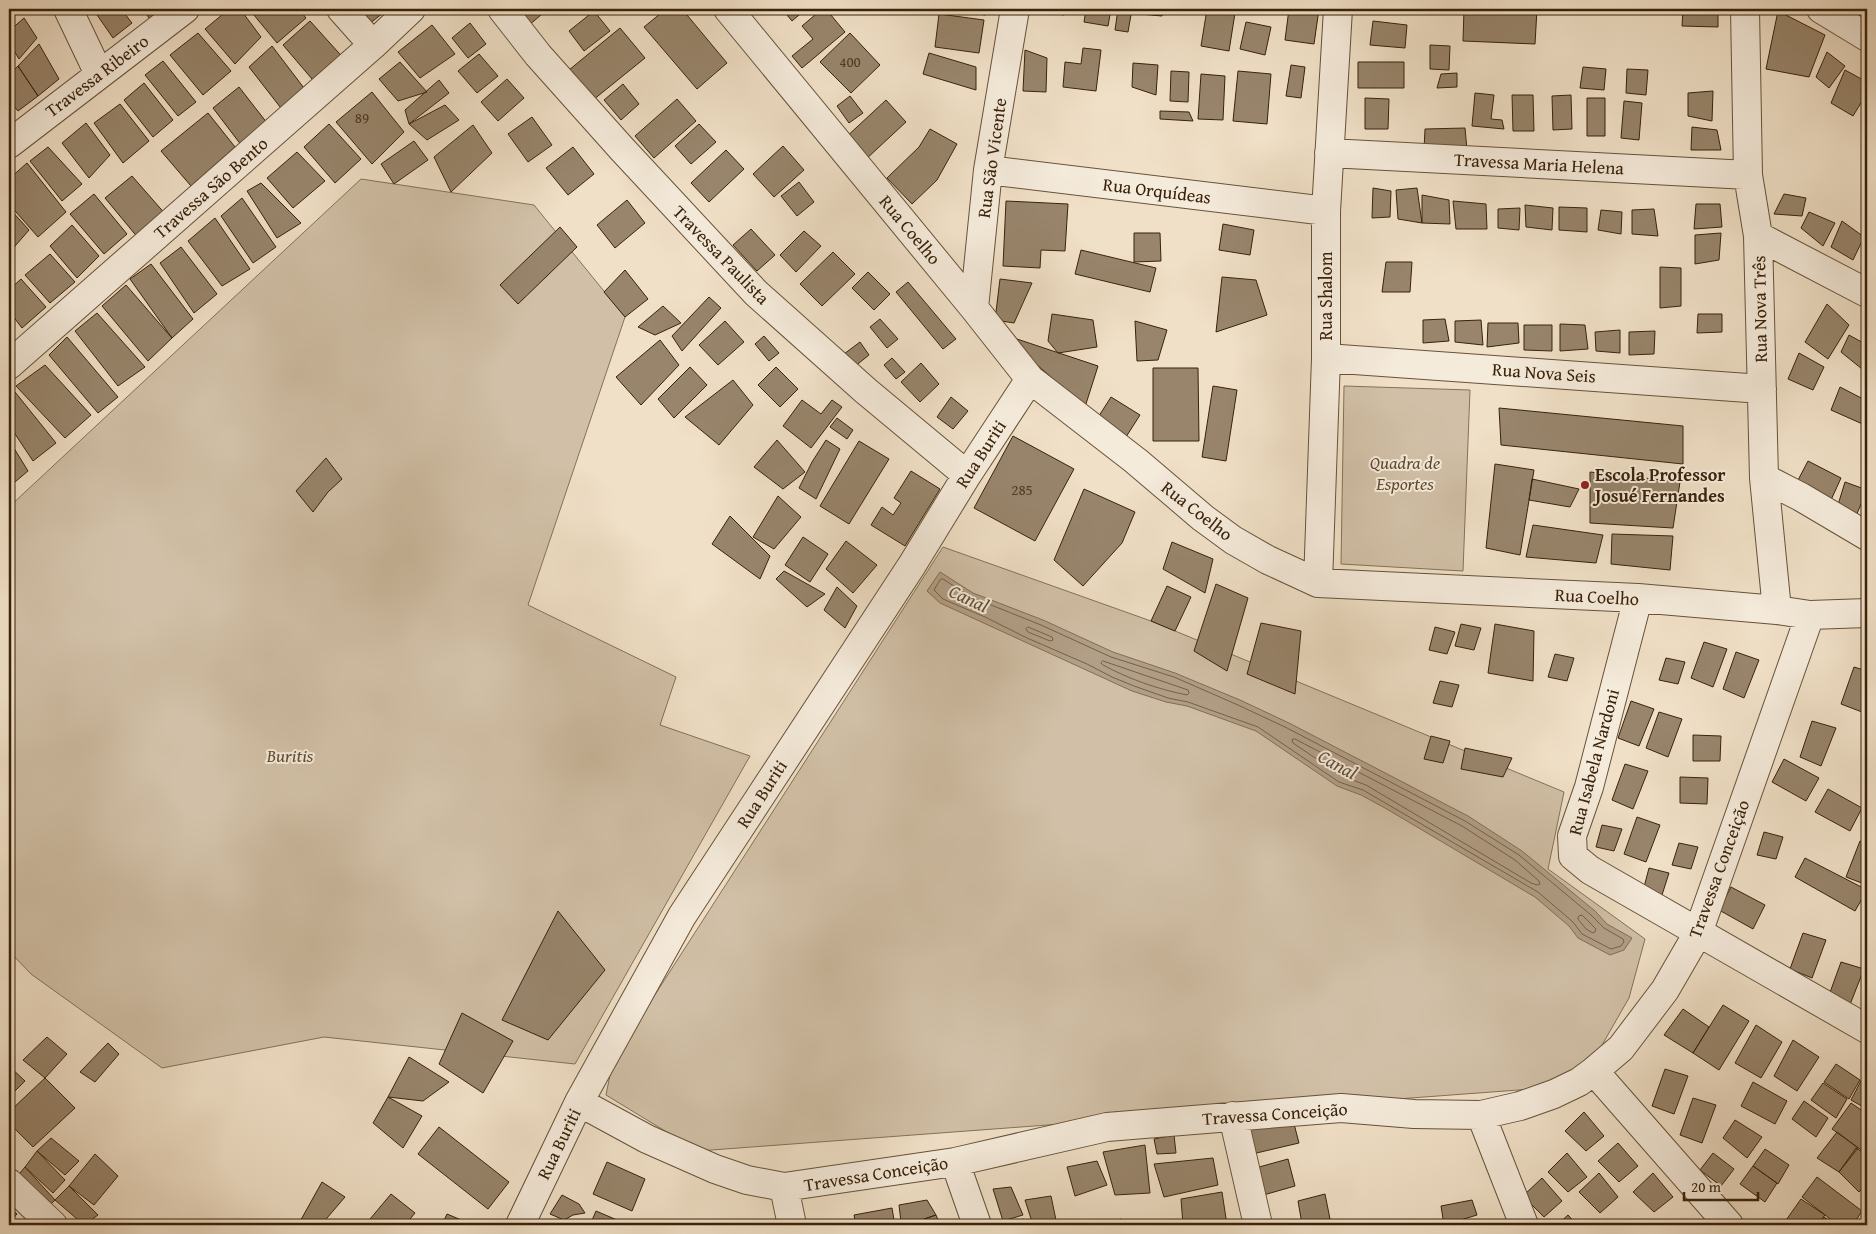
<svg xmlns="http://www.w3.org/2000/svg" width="1876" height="1234" viewBox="0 0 1876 1234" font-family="'Gentium Book Plus',serif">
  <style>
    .green { fill: #d1c0a7; stroke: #857158 }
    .water { fill: #b29f87; stroke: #826d55 }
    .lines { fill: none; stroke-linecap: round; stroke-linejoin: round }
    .shore { stroke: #766048; stroke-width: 1 }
    .building { fill: #98856c; stroke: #39220a }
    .minor-casing { stroke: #675239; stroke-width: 30 }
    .minor { stroke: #f5ebdb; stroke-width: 28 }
    .poi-dot { fill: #8f2418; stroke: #f5ebdb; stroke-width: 2 }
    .labels { text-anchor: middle; stroke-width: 4; stroke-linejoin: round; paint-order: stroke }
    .number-label { font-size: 15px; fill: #513b22 }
    .street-label { font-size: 18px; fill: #39220a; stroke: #f5ebdb }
    .park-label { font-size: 18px; font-style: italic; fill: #5f4a31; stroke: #f5ebdb }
    .poi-label { font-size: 18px; font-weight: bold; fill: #39220a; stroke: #f5ebdb; text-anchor: start }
    .water-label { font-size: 19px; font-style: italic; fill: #634e36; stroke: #f5ebdb }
  </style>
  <rect width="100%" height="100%" fill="#f0e0c7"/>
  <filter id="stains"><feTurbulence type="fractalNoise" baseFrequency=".004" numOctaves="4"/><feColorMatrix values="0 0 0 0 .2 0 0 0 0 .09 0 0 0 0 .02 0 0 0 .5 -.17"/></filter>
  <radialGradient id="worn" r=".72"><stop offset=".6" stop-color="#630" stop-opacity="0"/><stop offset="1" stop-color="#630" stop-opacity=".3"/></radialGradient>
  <path class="green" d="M361,179l173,26 91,112 -97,288 148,72 -16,48 90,31 -175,308 -251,-27 -162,31 -131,-94 -22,-23v-444z
    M1344,386l126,4 -7,181 -122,-7z
    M943,547l208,74 413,171 -16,77 97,70 -16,59 -35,61 -62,30 -834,62 -92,-56 7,-35z"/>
  <path class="water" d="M940,572l33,21 70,27 70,32 62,21 65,27 49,23 179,93 54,35 73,60 12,13 25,14 -8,12 -14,5 -32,-17 -9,-12 -34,-29 -150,-89 -24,-13 -24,-9 -81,-55 -69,-25 -21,-4 -34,-11 -192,-88 -13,-12z"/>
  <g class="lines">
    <path class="shore" d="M943,579l28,18 70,28 70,32 63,20 64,28 49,23 178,93 54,34 72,60 13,13 19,11 1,3 -3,4 -10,3 -29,-15 -9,-12 -35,-30 -151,-88 -24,-14 -24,-8 -81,-55 -70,-25 -20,-4 -34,-12 -22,-9 -25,-13 -60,-26 -42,-21 -42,-18 -9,-9 6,-10z
      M1028,627l24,10 1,3 -3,1 -22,-9 -2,-3z
      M1103,661l85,29 1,3 -2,2c-30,-6 -58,-16 -84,-30l-2,-2z
      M1295,739l167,87 53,34 24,21 1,3 -3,1 -6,-2 -165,-98 -24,-9 -49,-33 -1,-3z
      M1579,916l3,-1 14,14 -1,3 -2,1 -7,-4 -8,-10z"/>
  </g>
  <path class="building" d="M100,9h21l11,14 -19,15 -18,-26z
    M142,9h29l-17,15z
    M229,9h11l21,28 -26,27 -30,-35z
    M249,9h50l7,9 -29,25z
    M349,9h39l-24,19z
    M524,9h24l-20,17 -10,-13z
    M666,9h16l45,54 -30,26 -53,-62z
    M782,9h24l-14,12z
    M822,9h4l19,23 -43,36 -10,-12 21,-17 -11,-13z
    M954,9h33l-2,6z
    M1030,9h35l-1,6z
    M1086,9h25l-3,17 -24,-4z
    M1118,9h14l-4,23 -13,-2z
    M1140,9h23l-1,7 -22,-2z
    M1207,9l28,4 -6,38 -28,-5z
    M1289,9h30l-5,35 -29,-4z
    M1373,9h20v4l-20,-1z
    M1464,9h73l-2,35 -72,-3z
    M1646,9h20v2h-20z
    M1683,9h35v18l-36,-1z
    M594,11l16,20 -26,20 -15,-20z
    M1778,11l47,24 -16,42 -43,-8z
    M939,14l45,6 -5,33 -44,-6z
    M24,18l13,20 -18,21 -10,-17v-11z
    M310,21l37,41 -29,24 -35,-41z
    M1373,21l34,4 -2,23 -35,-3z
    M1246,22l25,5 -6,28 -25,-6z
    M470,23l16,21 -18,14 -16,-20z
    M432,25l23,29 -35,24 -22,-26z
    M620,28l25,30 -52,42 -24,-30z
    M198,33l33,38 -28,24 -33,-40z
    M850,33l30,32 -29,28 -31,-31z
    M39,44l20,35 -21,17 -20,-30z
    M1430,45l20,1 -1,24 -19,-1z
    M272,46l35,46 -23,20 -35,-45z
    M1083,48l18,2 -5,41 -33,-4 2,-25 16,2z
    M1025,50l22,8 -1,34 -23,-1z
    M9,52l6,7 -6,8z
    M1827,52l18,14 -16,22 -13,-11z
    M929,53l47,14v23l-53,-16z
    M479,54l19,22 -21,17 -19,-22z
    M163,61l33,41 -18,14 -33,-41z
    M400,62l27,30 -29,9 -19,-22z
    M1358,62h46v26h-46z
    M1133,63l25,2 -2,30 -24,-8z
    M1291,65l14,2 -4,31 -15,-2z
    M18,66l20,30 -20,15 -9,-11v-25z
    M1583,67l23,2 -2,21 -24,-2z
    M1627,69l21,1 -2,25 -20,-2z
    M1845,70l22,12v11l-14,23 -22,-13z
    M1171,71l18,1 -1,30 -18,-1z
    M1238,71l33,3 -4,50 -34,-3z
    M1457,73v14l-20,1 4,-14z
    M1201,74l24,2 -2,44 -25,-1z
    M507,79l17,19 -26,23 -17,-19z
    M439,80l10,13 -40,31 -4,-14z
    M144,83l29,37 -20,17 -29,-37z
    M623,84l16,20 -18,16 -17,-20z
    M239,87l32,41 -26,22 -32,-42z
    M1713,91l-1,30 -24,-5v-23z
    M372,92l32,40 -32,32 -36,-42z
    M1475,93l19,2 -3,24 11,1 2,9 -32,-3z
    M1512,95h21l1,36h-21z
    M1571,95l1,34 -19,1 -1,-34z
    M850,96l13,17 -14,10 -12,-17z
    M1365,98l24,1 -1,30h-23z
    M1587,98h18v38h-18z
    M677,99l19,22 -42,37 -19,-22z
    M886,100l20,22 -42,39 -21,-21z
    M1624,101l18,2 -3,37 -18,-2z
    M120,104l29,37 -26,22 -29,-40z
    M445,105l14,15 -32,20 -18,-16z
    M1160,111l29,1 4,9 -33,-2z
    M208,113l27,34 -44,39 -30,-35z
    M532,117l20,28 -24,17 -20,-28z
    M86,123l24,32 -21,23 -27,-35z
    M329,124l32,35 -26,24 -31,-36z
    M699,124l17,18 -25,22 -16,-18z
    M473,125l19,28 -41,39 -17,-35z
    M1692,127l25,3 4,20h-30z
    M1465,128l2,22h-43l1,-21z
    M930,129l27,15 -20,36 -25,24 -25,-26 32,-31z
    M414,141l14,19 -34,24 -13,-20z
    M783,146l21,24 -30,27 -21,-23z
    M48,147l34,37 -20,17 -32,-40z
    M573,147l21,27 -26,21 -22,-27z
    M726,150l18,19 -35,33 -18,-19z
    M297,152l28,29 -32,27 -26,-30z
    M27,163l39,49 -28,25 -29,-33v-25z
    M132,176l35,40 -28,23 -34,-41z
    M799,182l15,20 -17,14 -16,-20z
    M261,183l40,40 -24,15 -30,-47z
    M1373,188l18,3 -1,26 -18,1z
    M1417,188l5,35 -24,-4 -2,-29z
    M94,194l33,40 -23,20 -34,-40z
    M1784,194l22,4 -4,18 -28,-2z
    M1422,195l27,5 1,24 -28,-1z
    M242,198l34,49 -23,16 -32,-47z
    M627,200l18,23 -30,25 -18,-23z
    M1006,201l62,3 -3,47 -24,-1 -1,18 -37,-2z
    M1453,201l33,3 1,25h-31z
    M1696,204h24l2,23 -28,2z
    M1525,205l28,3 -1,22 -26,-3z
    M1559,207l28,1v24l-28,-2z
    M9,208l20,22 -20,23z
    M1520,208l-1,22 -21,-2v-19z
    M1654,209l4,27 -26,-2v-24z
    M1601,210l21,2 -1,22 -23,-4z
    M1809,212l26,11 -12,23 -22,-18z
    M215,218l35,51 -28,17 -34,-45z
    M1842,221l22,16 -11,23 -22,-13z
    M1223,224l31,6 -4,25 -31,-5z
    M72,225l27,31 -22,22 -27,-32z
    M560,227l17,20 -59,57 -18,-19z
    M751,229l24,26 -18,16 -24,-26z
    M804,231l17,15 -25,26 -16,-17z
    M1134,233h26l1,28 -27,1z
    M1721,233l-2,27 -24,4v-29z
    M181,247l36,47 -23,19 -34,-50z
    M1867,248v19l-5,-3z
    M1081,250l75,18 -6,24 -75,-18z
    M833,252l22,22 -33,32 -22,-22z
    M50,254l25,28 -25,21 -25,-28z
    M1386,262h26l-2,30h-28z
    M151,264l42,55 -21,19 -42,-59z
    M1660,267l21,1v38l-21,2z
    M625,270l23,29 -23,18 -21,-25z
    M868,272l22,22 -16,16 -22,-22z
    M1222,277l34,3 11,35 -51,17z
    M21,279l25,28 -24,21 -13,-17v-21z
    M1000,279l32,4 -18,40 -19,-3z
    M908,282l48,57 -13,10 -47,-57z
    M126,285l46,53 -24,23 -46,-55z
    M709,297l12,11 -39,43 -10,-15z
    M1827,304l22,21 -21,34 -23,-17z
    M663,306l18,17 -26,12 -17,-8z
    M97,313l48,54 -27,19 -43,-55z
    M1052,314l41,6 4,27 -39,6 -10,-12z
    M1698,314h24v18l-25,1z
    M880,319l18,20 -11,9 -17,-21z
    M1445,319l4,22 -26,2v-23z
    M1481,320l2,25 -28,-3v-21z
    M725,321l19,21 -26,23 -19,-20z
    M1135,321l32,9 -9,30 -21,1z
    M1488,323h30l1,20 -32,4z
    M1560,324l25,1 3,24 -28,2z
    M1524,325h28v26l-28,-1z
    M1620,330v23l-24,-2 -1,-19z
    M1655,331l-1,23 -25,1v-23z
    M1002,334l96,32 -13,41z
    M1849,335l18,10v12l-5,12 -21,-17z
    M764,336l15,17 -10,8 -14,-17z
    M67,337l51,60 -20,16 -49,-58z
    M660,340l19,25 -38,40 -25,-28z
    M860,342l9,13 -15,12 -10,-13z
    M1799,353l25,14 -11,23 -25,-11z
    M892,358l13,14 -9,7 -12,-14z
    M921,363l18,21 -19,18 -19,-20z
    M45,365l46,50 -26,23 -49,-52z
    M690,367l17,18 -33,33 -16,-19z
    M776,367l22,22 -18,18 -22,-22z
    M1153,368h45l1,73h-46z
    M733,380l20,25 -34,40 -34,-28z
    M1213,386l24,4 -11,71 -24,-4z
    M1840,387l27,14v25l-36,-16z
    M15,392l41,51 -23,18 -24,-36v-29z
    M951,397l17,14 -15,18 -16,-12z
    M1111,397l29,18 -14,22 -29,-18z
    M802,400l19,14 11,-14 10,7 -31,41 -28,-22z
    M1499,408l184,18v38l-182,-19z
    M837,418l16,12 -6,9 -17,-12z
    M1013,436l61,33 -39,72 -61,-33z
    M9,440l19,31 -19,16z
    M777,440l28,32 -22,17 -29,-22z
    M826,440l14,9 -24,50 -17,-11 13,-26z
    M859,441l30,18 -40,65 -29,-18z
    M326,458l16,21 -14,13 -15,20 -17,-21z
    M1808,461l33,17 -10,22 -34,-18z
    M1495,464l39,6 -14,85 -34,-7z
    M911,471l29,18 -35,57 -34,-21 11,-18 11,8 8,-12 -7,-5z
    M1590,472l90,10 -7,46 -83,-5z
    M1532,479l47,10 -9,18 -41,-7z
    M1845,482l22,8 -11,26 -19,-8z
    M1084,489l51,23 -13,31 -39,43 -29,-26z
    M778,496l23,21 -27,32 -21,-12z
    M730,516l40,40 -10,23 -48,-35z
    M1533,525l70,10 -7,28 -70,-6z
    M1612,534l61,2 -3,34 -59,-6z
    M803,537l25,17 -18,28 -25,-17z
    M846,541l31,24 -24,28 -27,-24z
    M1172,542l41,17 -8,34 -42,-24z
    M784,571l41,23 -18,13 -31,-28z
    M1216,584l32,14 -21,73 -33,-20z
    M1167,586l24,11 -16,34 -24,-10z
    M837,587l20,19 -12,22 -21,-18z
    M1261,623l40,8 -6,63 -48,-20z
    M1461,624l20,4 -7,22 -19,-4z
    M1495,624l39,7 -1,50 -45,-8z
    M1435,627l20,5 -8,22 -18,-4z
    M1704,642l23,7 -14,38 -22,-9z
    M1736,652l23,8 -15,38 -21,-9z
    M1555,654l19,4 -7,23 -19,-4z
    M1666,658l19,4 -7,22 -19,-4z
    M1854,667l13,4v28l-5,13 -21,-8z
    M1440,681l19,4 -7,22 -19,-4z
    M1631,701l23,8 -15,37 -21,-8z
    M1659,712l23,7 -14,38 -22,-9z
    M1812,721l24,7 -15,38 -21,-9z
    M1693,735l28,1 -1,25h-27z
    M1431,736l19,5 -7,22 -19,-4z
    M1465,748l47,10 -9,19 -42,-8z
    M1784,759l35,19 -13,23 -34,-19z
    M1625,764l23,7 -15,38 -21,-9z
    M1680,777l28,1 -1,26 -27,-1z
    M1828,789l34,19 -12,23 -35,-19z
    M1637,817l23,8 -14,37 -22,-8z
    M1602,825l20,4 -8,22 -18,-4z
    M1764,832l19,5 -7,22 -19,-4z
    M1860,841l7,2v42l-21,-8z
    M1679,843l19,4 -7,22 -19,-4z
    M1805,858l62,32 -12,21 -60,-34z
    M1649,868l20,5 -7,22 -19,-4z
    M1731,887l34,18 -12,24 -34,-19z
    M558,911l47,59 -57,70 -46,-20z
    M1803,933l23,7 -14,38 -22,-9z
    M1841,962l23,7 -15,38 -21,-9z
    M1723,1005l26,16 -30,49 -26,-17z
    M1683,1009l26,18 -16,26 -29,-18z
    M462,1013l51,28 -30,52 -44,-29z
    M1756,1025l26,17 -21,36 -26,-15z
    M47,1037l20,17 -22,24 -22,-18z
    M1793,1040l26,17 -22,34 -23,-15z
    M108,1043l11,11 -24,28 -15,-10z
    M409,1057l40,25 -26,19 -35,-4z
    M1836,1064l24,16 -11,19 -25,-17z
    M9,1066l16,15 -16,16z
    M1665,1069l23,7 -14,38 -22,-8z
    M1863,1077l4,2v30l-16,-9z
    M45,1078l30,30 -42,39 -24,-24v-11z
    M1753,1082l34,19 -12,23 -34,-18z
    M1823,1083l24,16 -11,19 -25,-18z
    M388,1097l34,19 -19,32 -30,-25z
    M1693,1098l23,7 -14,38 -22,-8z
    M1804,1101l24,17 -12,19 -24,-18z
    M1851,1103l16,11v40l-35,-25z
    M1584,1112l20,24 -18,15 -21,-20z
    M1293,1120l6,23 -51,12 -4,-26z
    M1735,1120l27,17 -15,21 -24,-20z
    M439,1127l70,55 -21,27 -70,-55z
    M1837,1132l21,16 -19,24 -22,-14z
    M1174,1135l2,18 -19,1 -3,-15z
    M51,1138l28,23 -14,14 -28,-24z
    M1618,1143l20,23 -19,16 -21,-21z
    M1145,1145l5,48 -35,2 -12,-43z
    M1856,1148l11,7v26l-8,11 -20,-20z
    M1765,1149l24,16 -11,19 -25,-18z
    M37,1151l28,29 -12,13 -28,-26z
    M1567,1153l20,24 -19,15 -20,-20z
    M1713,1153l21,16 -13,17 -21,-16z
    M95,1154l23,22 -24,29 -25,-19z
    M1213,1158l5,27 -54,12 -10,-33z
    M1288,1159l7,27 -35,10 -8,-27z
    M1097,1161l10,24 -32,11 -8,-29z
    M607,1162l38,17 -13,32 -39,-17z
    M1753,1166l24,17 -12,19 -25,-18z
    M25,1167l30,33 -11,11 -29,-32z
    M1599,1173l19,24 -18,16 -21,-21z
    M1653,1173l20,24 -19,15 -21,-20z
    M1817,1177l45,34 -9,14h-15l-36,-28z
    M1542,1178l20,23 -18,16 -21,-21z
    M322,1182l23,15 -24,28h-23z
    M69,1186l29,29 -14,10 -29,-25z
    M1011,1187l12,28 -20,6 -10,-32z
    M1222,1192l5,33h-44l-2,-26z
    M391,1194l24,19 -10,12h-40z
    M1325,1194l5,25 -28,5 -4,-23z
    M562,1195l17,9 6,9 -12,2 -9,5 -14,-6z
    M1051,1196l5,24 -23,5 -8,-25z
    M1801,1199l24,16 -8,10h-31l-2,-2z
    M927,1200l9,15 -21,7h-14l-2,-17z
    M1472,1200l5,15 -33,10 -3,-19z
    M9,1206l8,8 -8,9z
    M892,1208l2,12 -25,5h-13l-2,-10z
    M596,1211l21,9 -3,5h-24z
    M447,1214l26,11h-31z
    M936,1215l4,10h-23l-2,-3z
    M1568,1215l9,10h-20z
    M1824,1217l12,8h-19z
    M1024,1219l2,6h-21z
    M1121,1219l3,6h-23z
    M1769,1219l7,6h-13z
    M894,1220l2,5h-27z"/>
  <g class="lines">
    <g class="minor-casing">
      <path id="minor" d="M68,9l31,65
        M341,9l32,36
        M502,9l36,46 84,94 134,144 110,98 101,84
        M728,9l246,299 56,71 106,82 67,57 30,22 35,20 50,23 320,15 139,12 33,5 57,-2
        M1745,9l3,166 10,61 6,242 13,132
        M1821,9l46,28
        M9,144l176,-135
        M1329,153l419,22
        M988,170l338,41
        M1758,236l109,57
        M974,308l14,-138 27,-161
        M1326,358l436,31
        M9,365l364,-320 38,-36
        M1764,478l37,19 66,39
        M1318,583l8,-225v-147l12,-202
        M1638,598l-49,189 -17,49 1,20 17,14 277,159
        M1594,1071l135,154
        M579,1102l68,37 68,30 32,11 37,7 171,-25 152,-35 234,-19 73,6 67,1 39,-9 34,-12 25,-12 15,-11 27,-23 44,-58 33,-57 112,-318
        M1481,1115l43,110
        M1233,1116l25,109
        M955,1162l22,63
        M9,1183l44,42
        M784,1187l8,38
        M520,1225l59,-123 103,-186 230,-351 55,-90 63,-96"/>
    </g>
    <use href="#minor" class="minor"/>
  </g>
  <circle class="poi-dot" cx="1585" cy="485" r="5"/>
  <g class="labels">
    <g class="number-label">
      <text x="850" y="67">400</text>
      <text x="362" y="123">89</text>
      <text x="1022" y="495">285</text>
    </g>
    <g class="street-label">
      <text transform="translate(97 76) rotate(-37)" y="6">Travessa Ribeiro</text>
      <text transform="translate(992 158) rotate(-82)" y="6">Rua São Vicente</text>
      <text transform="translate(1539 164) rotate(3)" y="6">Travessa Maria Helena</text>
      <text transform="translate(211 188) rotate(-41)" y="6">Travessa São Bento</text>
      <text transform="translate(1157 191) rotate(7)" y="6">Rua Orquídeas</text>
      <text transform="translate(910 230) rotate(50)" y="6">Rua Coelho</text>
      <text transform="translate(721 255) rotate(46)" y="6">Travessa Paulista</text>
      <text transform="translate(1326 296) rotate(-90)" y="6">Rua Shalom</text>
      <text transform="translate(1760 309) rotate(-91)" y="6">Rua Nova Três</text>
      <text transform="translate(1544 373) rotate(4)" y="6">Rua Nova Seis</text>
      <text transform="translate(981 454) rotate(-57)" y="6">Rua Buriti</text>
      <text transform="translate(1197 511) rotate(38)" y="6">Rua Coelho</text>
      <text transform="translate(1597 597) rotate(3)" y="6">Rua Coelho</text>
      <text transform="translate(1594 762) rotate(-75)" y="6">Rua Isabela Nardoni</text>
      <text transform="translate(762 794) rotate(-57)" y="6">Rua Buriti</text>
      <text transform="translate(1719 869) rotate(-70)" y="6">Travessa Conceição</text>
      <text transform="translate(1275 1114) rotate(-4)" y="6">Travessa Conceição</text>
      <text transform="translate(559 1144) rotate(-64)" y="6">Rua Buriti</text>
      <text transform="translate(876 1174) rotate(-9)" y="6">Travessa Conceição</text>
    </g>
    <g class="park-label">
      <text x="1405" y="469">Quadra de<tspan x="1405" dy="21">Esportes</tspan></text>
      <text x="290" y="762">Buritis</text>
    </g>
    <g class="poi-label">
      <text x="1595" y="481">Escola Professor<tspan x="1595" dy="21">Josué Fernandes</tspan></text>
    </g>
    <g class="water-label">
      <text transform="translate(969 598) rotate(25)" y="7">Canal</text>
      <text transform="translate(1338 764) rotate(29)" y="7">Canal</text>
    </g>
  </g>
  <rect width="1876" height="1234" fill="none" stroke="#f0e0c7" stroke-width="30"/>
  <rect x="10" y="10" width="1856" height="1214" fill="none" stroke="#39220a" stroke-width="2.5"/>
  <rect x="15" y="15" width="1846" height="1204" fill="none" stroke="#39220a"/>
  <path d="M1684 1192v8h74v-8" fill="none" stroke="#39220a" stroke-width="2.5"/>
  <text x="1691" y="1192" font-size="15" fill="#39220a" stroke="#f5ebdb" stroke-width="4" paint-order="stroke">20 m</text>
  <rect width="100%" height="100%" filter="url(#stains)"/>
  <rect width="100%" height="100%" fill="url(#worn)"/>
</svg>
